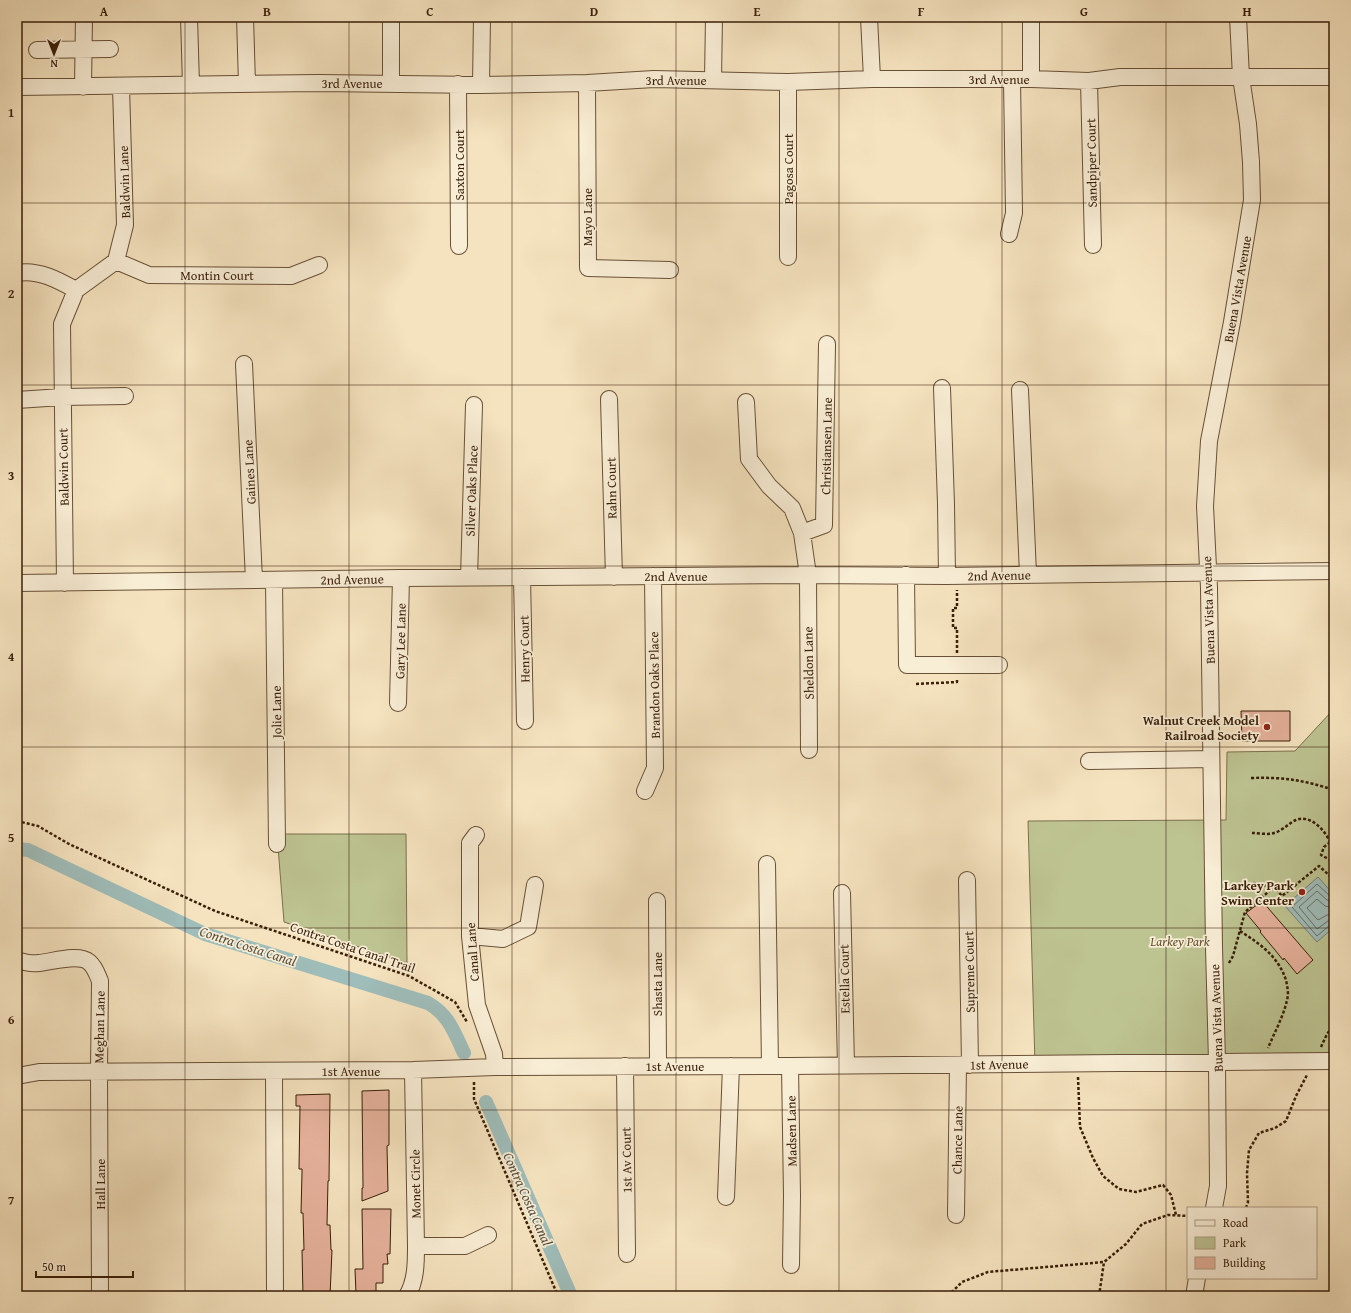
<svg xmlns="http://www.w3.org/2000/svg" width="1351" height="1313" viewBox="0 0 1351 1313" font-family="'Gentium Book Plus',serif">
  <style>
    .green { fill: #bdc391; stroke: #7b714c }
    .water { fill: #9fbdba; stroke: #767e73 }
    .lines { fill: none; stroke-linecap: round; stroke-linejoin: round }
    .shore { stroke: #6c6e61; stroke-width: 1 }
    .canal { stroke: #9fbdba; stroke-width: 14 }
    .building { fill: #e5b19b; stroke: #391f08 }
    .minor-casing { stroke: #685036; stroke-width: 18 }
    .path { stroke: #391f08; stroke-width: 2.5; stroke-dasharray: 3 2; stroke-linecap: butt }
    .minor { stroke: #f8edd5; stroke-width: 16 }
    .grid { fill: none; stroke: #391f08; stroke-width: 1; stroke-opacity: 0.55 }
    .poi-dot { fill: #8f2418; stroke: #f8edd5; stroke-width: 1.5 }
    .labels { text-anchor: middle; stroke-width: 3.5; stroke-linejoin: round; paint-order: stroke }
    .street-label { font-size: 13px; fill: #391f08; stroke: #f8edd5 }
    .poi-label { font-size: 13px; font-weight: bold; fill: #391f08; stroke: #f8edd5; text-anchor: end }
    .park-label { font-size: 13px; font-style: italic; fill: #615031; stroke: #f8edd5 }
    .water-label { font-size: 14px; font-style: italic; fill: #584e3d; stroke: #f8edd5 }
    .neatline { fill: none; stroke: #391f08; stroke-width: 1.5 }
    .grid-label { font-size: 13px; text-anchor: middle; font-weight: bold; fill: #391f08 }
  </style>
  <rect width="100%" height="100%" fill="#f5e3bf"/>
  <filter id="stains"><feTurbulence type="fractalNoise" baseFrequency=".005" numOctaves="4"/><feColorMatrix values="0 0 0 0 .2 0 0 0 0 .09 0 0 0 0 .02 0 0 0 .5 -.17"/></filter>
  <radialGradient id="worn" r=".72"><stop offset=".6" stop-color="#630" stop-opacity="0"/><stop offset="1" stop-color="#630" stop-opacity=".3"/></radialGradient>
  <path class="green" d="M1332,711h2v350l-299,3 -7,-243 198,-1 1,-68 68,-1z
    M277,834h129l1,129 -123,-41z"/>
  <path class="water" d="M1318,877l16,18v32l-17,15 -32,-36z"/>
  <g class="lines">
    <path class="shore" d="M1334,897l-4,-1 -13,-12 -25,23 25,29 13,-11h4
      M1334,902l-7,-2 -10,-9 -18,16 18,22 11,-8 6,-1
      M1334,908l-9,-2 -8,-7 -10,9 11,12 9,-5 7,-1"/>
    <path class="canal" d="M17,849l11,1 177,84 223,69c21,12 26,29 36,50
      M486,1102l85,194"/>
  </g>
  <path class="building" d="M1241,711h49v30h-48z
    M1262,901l51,59 -16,14 -13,-16 -1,2 -8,-10 -15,-18 1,-1 -15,-18z
    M389,1090v55l-2,1 1,45 -26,10v-13h1l-1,-97z
    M330,1094l-1,87h-1l-1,44h3l1,25h1l-2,46h-27l-1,-46h2l-1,-37h-2l1,-40v-4h-3l1,-63h-4v-11z
    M362,1209h29l-1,45h-3l1,10h-5v19h-7v11h-20l-1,-25h8z"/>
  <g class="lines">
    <g class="minor-casing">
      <path id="minor" d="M189,17l2,68
        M245,17l2,67
        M869,17l3,62
        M37,50l73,-1
        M1031,79v-62
        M713,80l1,-63
        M1089,81l4,164
        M788,82v175
        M391,83v-66
        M587,83l1,185 82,2
        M458,84l1,162
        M481,85l1,-68
        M17,87l302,-4 162,2 106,-2 67,-4 134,3 84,-3h159l58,2 31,-4h214
        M83,87l1,-70
        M1009,234l5,-21 -2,-134
        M116,261l33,14 142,1 28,-11
        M17,273c21,-4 41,7 59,17
        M244,364l10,216
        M942,388l4,116 1,72
        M1020,390l8,184
        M609,399l5,178
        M17,400l45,-3 63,-1
        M746,402l3,57 20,27 23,22 10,25 6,42 1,175
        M802,533l22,-8 3,-181
        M906,575l1,90h92
        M522,577l3,144
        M469,578l5,-173
        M274,580l3,264
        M17,583l384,-5 407,-3 139,1 387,-5
        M65,583l-3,-259 14,-34 40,-29 9,-36 -4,-138
        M398,703l3,-125
        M1089,761l122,-2
        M645,791l10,-23 -2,-192
        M476,835l-6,8v93l7,69 17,49 1,13
        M767,864l3,202
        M967,880l3,185
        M842,893l4,172
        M657,901l1,165
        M470,936l33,3 25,-12 7,-42
        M17,960c6,2 15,4 22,3 13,-1 39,-10 50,-1 6,5 8,12 11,19l-1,91 1,224
        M625,1066l2,188
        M790,1066l2,130 -1,69
        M274,1071l1,225
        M17,1076l22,-4 374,-2 82,-3 295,-1 544,-5
        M726,1197l5,-131
        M1214,1208l4,-22 -1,-124 -3,-115 -5,-359 -4,-82 4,-65 23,-119 20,-122 -1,-38 -3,-38 -7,-47 -3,-60
        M956,1215l2,-150
        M416,1246h49l23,-11
        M407,1296c9,-15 9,-33 9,-50l-3,-176
        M1194,1296l3,-18"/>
    </g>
    <path class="path" d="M957,653v-25h-4v-20h4v-18
      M916,684l41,-2v-4
      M1251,778c33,-1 52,2 83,12
      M17,821l21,5 31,18 146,67 194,65 46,26 12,20
      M1252,833c7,0 16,2 22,0 8,-2 15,-10 22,-13 14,-6 29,10 34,22
      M1334,839l-10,8 -3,8 13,7
      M1253,883l21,4
      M1240,931c20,13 38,25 46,49 1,5 2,10 2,15 -3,19 -13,36 -20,53
      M1229,963l4,-7 12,-44 29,-25 8,9 37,-30 11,10 4,1
      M1321,1047l6,-13 7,-9
      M1078,1077l2,50 13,31 10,18 16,13 17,3 27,-7 8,10 5,20
      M474,1082v17l84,197
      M1246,1208l2,-6 -1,-29 2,-23 10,-17 16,-5 11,-7 10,-25 11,-21
      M948,1296l14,-14 26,-10 116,-10 22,-18 16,-20 26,-9 20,1
      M1099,1296l5,-34"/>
    <use href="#minor" class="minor"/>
  </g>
  <path class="grid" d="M185,17v1279M349,17v1279M512,17v1279M676,17v1279M839,17v1279M1002,17v1279M1166,17v1279M17,203h1317M17,385h1317M17,566h1317M17,747h1317M17,928h1317M17,1110h1317"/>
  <g class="poi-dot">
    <circle cx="1267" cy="727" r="4"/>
    <circle cx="1302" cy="892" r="4"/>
  </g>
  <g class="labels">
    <g class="street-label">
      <text x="999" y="84">3rd Avenue</text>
      <text x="676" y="85">3rd Avenue</text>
      <text x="352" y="88">3rd Avenue</text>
      <text transform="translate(1091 163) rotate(-91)" y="5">Sandpiper Court</text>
      <text transform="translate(459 165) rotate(-90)" y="5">Saxton Court</text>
      <text transform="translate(788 169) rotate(-90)" y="5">Pagosa Court</text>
      <text transform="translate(124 182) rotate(-92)" y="5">Baldwin Lane</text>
      <text transform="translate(587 217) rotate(-90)" y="5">Mayo Lane</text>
      <text x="217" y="280">Montin Court</text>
      <text transform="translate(1237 289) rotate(-80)" y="5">Buena Vista Avenue</text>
      <text transform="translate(826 446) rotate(-89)" y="5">Christiansen Lane</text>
      <text transform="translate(63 467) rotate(-91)" y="5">Baldwin Court</text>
      <text transform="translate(249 472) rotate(-93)" y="5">Gaines Lane</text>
      <text transform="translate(611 488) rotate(-91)" y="5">Rahn Court</text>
      <text transform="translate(471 491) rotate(-88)" y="5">Silver Oaks Place</text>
      <text transform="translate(999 575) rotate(-1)" y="5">2nd Avenue</text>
      <text x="676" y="581">2nd Avenue</text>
      <text transform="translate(352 579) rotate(-1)" y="5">2nd Avenue</text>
      <text transform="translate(1208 610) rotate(-92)" y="5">Buena Vista Avenue</text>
      <text transform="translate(400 641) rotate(-89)" y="5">Gary Lee Lane</text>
      <text transform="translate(524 649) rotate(-91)" y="5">Henry Court</text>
      <text transform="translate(808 663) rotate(-91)" y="5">Sheldon Lane</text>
      <text transform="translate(654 685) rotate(-91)" y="5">Brandon Oaks Place</text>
      <text transform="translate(276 712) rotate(-91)" y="5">Jolie Lane</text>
      <text transform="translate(353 947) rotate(19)" y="5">Contra Costa Canal Trail</text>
      <text transform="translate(472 952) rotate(-94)" y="5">Canal Lane</text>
      <text transform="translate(969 972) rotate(-91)" y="5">Supreme Court</text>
      <text transform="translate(844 979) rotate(-91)" y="5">Estella Court</text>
      <text transform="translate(657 984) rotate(-90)" y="5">Shasta Lane</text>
      <text transform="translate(1216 1018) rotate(-92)" y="5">Buena Vista Avenue</text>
      <text transform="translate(99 1027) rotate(-89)" y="5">Meghan Lane</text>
      <text transform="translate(999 1064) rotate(-1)" y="5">1st Avenue</text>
      <text x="675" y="1071">1st Avenue</text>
      <text x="351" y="1076">1st Avenue</text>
      <text transform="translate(791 1131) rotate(-91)" y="5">Madsen Lane</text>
      <text transform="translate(957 1140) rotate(-89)" y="5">Chance Lane</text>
      <text transform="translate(626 1160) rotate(-91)" y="5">1st Av Court</text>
      <text transform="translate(100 1184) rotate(-90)" y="5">Hall Lane</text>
      <text transform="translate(415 1184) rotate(-91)" y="5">Monet Circle</text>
    </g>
    <g class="poi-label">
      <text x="1259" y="725">Walnut Creek Model<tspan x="1259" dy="15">Railroad Society</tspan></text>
      <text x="1294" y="890">Larkey Park<tspan x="1294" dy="15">Swim Center</tspan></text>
    </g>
    <g class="park-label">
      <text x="1180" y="946">Larkey Park</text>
    </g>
    <g class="water-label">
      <text transform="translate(248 946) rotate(18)" y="5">Contra Costa Canal</text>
      <text transform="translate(528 1199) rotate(66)" y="5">Contra Costa Canal</text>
    </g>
  </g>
  <rect width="1351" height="1313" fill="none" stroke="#f5e3bf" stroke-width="44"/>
  <rect x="1187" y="1207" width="130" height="72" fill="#f8edd5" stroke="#ac9b83"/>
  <rect x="1195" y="1220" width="20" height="6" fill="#f8edd5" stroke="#ac9b83"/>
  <text x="1223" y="1227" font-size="12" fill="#391f08">Road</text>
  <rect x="1195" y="1237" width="20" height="12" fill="#bdc391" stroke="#ac9b83"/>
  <text x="1223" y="1247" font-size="12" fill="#391f08">Park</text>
  <rect x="1195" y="1257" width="20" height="12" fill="#e5b19b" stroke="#ac9b83"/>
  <text x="1223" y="1267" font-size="12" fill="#391f08">Building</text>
  <g transform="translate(54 54) rotate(180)" stroke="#f8edd5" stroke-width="3" paint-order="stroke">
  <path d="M0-3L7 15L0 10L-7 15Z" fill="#391f08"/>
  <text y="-6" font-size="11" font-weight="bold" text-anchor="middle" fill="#391f08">N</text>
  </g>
  <path d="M36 1271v6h97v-6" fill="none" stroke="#391f08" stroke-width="2"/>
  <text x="42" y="1271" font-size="12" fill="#391f08" stroke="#f8edd5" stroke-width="3" paint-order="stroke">50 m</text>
  <rect x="22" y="22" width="1307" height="1269" class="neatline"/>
  <g class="grid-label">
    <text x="104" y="16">A</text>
    <text x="267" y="16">B</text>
    <text x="430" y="16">C</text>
    <text x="594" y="16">D</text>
    <text x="757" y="16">E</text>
    <text x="921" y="16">F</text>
    <text x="1084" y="16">G</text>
    <text x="1247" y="16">H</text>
    <text x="11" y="117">1</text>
    <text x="11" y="298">2</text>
    <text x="11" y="480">3</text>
    <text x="11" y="661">4</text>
    <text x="11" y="842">5</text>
    <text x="11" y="1024">6</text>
    <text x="11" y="1205">7</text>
  </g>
  <rect width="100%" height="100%" filter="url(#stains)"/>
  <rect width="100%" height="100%" fill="url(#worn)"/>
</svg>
